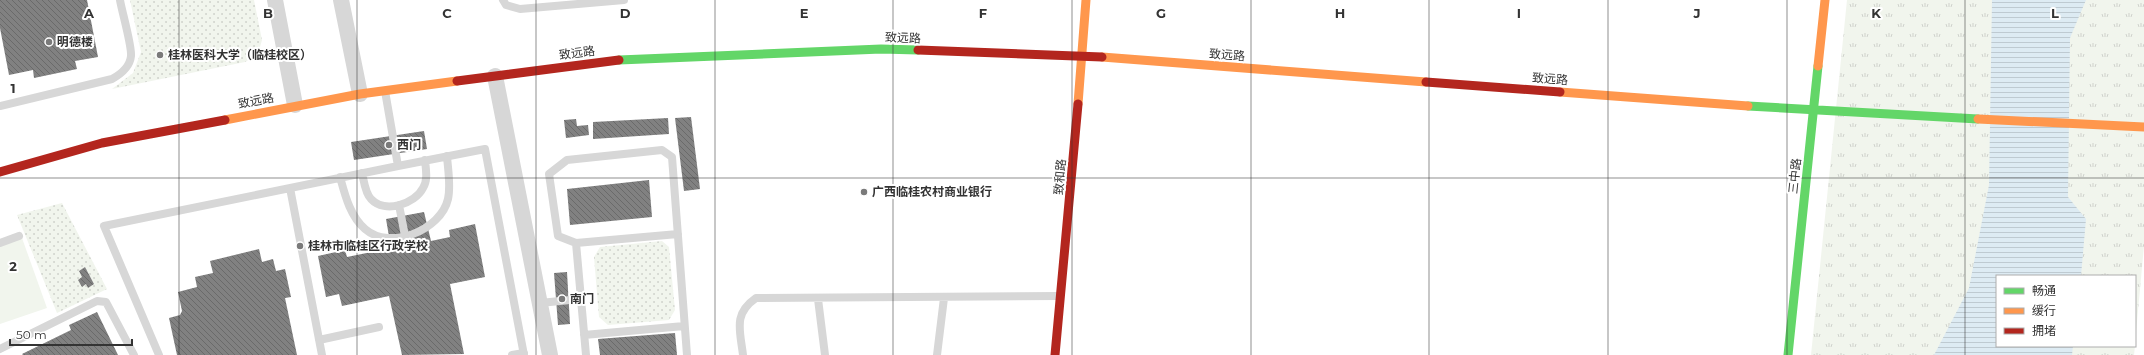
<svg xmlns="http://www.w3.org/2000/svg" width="2144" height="355" viewBox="0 0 2144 355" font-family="Montserrat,'Noto Sans SC',sans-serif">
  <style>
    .grass { fill: url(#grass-dots); fill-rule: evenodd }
    .park { fill: url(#park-tufts) }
    .pitch { fill: #f1f5ed }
    .water { fill: url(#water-rules) }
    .building { fill: url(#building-back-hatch) }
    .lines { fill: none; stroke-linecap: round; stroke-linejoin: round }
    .lane { stroke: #d7d7d7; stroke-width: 8 }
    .street { stroke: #d7d7d7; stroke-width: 16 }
    .fast { stroke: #63d668; stroke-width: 9 }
    .slow { stroke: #ff974d; stroke-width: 9 }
    .jam { stroke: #b3261e; stroke-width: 9 }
    .grid { fill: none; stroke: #333; stroke-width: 1; stroke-opacity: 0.55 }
    .poi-dot { fill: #7a7a7a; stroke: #fff; stroke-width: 1.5 }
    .labels { text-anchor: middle; stroke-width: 4; stroke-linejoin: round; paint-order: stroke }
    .street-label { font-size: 12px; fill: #333; stroke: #fff }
    .poi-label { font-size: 12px; font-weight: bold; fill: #333; stroke: #fff; text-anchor: start }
    .grid-label { font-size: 13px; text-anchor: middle; font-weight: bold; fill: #333; stroke: #fff; stroke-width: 4; stroke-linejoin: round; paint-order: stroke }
  </style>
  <defs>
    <pattern id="grass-dots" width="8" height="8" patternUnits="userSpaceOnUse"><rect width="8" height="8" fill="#f1f5ed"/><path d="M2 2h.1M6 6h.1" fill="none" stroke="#cfd2cc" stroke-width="1.8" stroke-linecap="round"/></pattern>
    <pattern id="park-tufts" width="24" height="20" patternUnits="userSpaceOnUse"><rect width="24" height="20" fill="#f1f5ed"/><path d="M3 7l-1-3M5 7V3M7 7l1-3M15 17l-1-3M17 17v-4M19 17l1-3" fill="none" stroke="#cfd2cc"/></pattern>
    <pattern id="water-rules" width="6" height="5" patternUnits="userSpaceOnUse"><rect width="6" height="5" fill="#ddebf3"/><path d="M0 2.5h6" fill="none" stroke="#becad1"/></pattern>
    <pattern id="building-back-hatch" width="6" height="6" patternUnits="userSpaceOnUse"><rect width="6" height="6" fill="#818181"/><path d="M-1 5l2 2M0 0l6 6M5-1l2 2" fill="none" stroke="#6a6a6a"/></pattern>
  </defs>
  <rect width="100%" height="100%" fill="#fff"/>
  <path class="grass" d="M130,0h124l8,40 -4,14 -13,8 -133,27 21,-16 8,-21z
    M62,203l45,86 -50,24 -40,-98zM85,267l9,17 -6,3 -2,-3 -4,2v-9l-3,-6z
    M662,241l7,6 6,63 -6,10 -61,5 -9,-8 -5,-60 6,-10z"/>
  <path class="park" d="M1847,0h297v246l-9,97v-67h-138v70h138l-1,9h-323z"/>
  <path class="pitch" d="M22,238l25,70 -47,16v-78z"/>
  <path class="water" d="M1992,0h94l-16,38 -2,159 18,22 -5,57h-84v70h76l-1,9h-138l35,-67 20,-103z"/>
  <path class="building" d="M0,0h87l11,57 -23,4 2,8 -43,9 -1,-8 -24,5 -9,-47z
    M691,117l9,72 -16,2 -9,-73z
    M668,118l1,16 -76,5v-17z
    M576,119l1,7 11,-1 1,10 -23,3 -2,-18z
    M424,131l3,18 -73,11 -3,-18z
    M649,180l3,37 -82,8 -3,-36z
    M424,212l7,29 19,-4 -1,-7 26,-6 10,53 -35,7 14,70 -62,1 -13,-59 -47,10 -3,-12 -13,3 -8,-41 27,-6 2,7 44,-9 -5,-29z
    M259,249l3,13 11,-3 3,12 9,-2 6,28 -6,1 12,57h-120l-8,-37 11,-3 2,-4 -4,-19 19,-5 -2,-10 18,-4 -3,-12z
    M85,267l9,17 -6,4 -2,-4 -4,3 -4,-7 4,-3 -3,-6z
    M567,272l3,52 -12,1 -4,-52z
    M97,312l21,43h-95l-1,-1 49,-24 -2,-5z
    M675,333l2,22h-77l-2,-16z"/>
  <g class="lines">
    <path class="lane" d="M503,0l3,5 14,4 104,-9
      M0,106l112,-27c9,-5 18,-12 19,-23 1,-10 -9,-44 -11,-56
      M398,166l87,-17 39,206
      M362,173c2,8 3,20 9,26 14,15 44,5 52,-11 5,-8 3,-18 2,-28
      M340,177c5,18 10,39 25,52 25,22 76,1 83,-30 3,-13 0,-29 -1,-43
      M290,188l32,167
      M399,205l6,31
      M0,243l19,-7
      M576,243l102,-9
      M818,299l7,56
      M540,303l40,-4
      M584,335l100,-9
      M319,340l60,-13
      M0,349l97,-48 9,1 28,53
      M159,355l-55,-129 294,-60 -13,-75
      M512,355l12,-2
      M586,355l-10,-112 -18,-7 -9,-62 18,-14 95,-10 10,7 15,198
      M743,355c-3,-25 -10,-41 13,-57l303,-2
      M937,355l7,-57"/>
    <path class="street" d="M275,0l20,105
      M341,0l19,94
      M495,76l55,279"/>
    <path class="fast" d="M619,60l262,-11 37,1
      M1748,106l230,13
      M1788,355l30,-289"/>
    <path class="slow" d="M1102,57l324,25
      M1818,66l7,-66
      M1560,92l188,14
      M1078,104l8,-104
      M1978,119l166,8
      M225,120l135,-26 97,-13"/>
    <path class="jam" d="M918,50l184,7
      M457,81l162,-21
      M1426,82l134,10
      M0,172l102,-29 123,-23
      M1055,355l23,-251"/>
  </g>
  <path class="grid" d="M179,0v355M357,0v355M536,0v355M715,0v355M893,0v355M1072,0v355M1251,0v355M1429,0v355M1608,0v355M1787,0v355M1965,0v355M0,178h2144"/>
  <g class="poi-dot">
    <circle cx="49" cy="42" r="4"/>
    <circle cx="160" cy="55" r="4"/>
    <circle cx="389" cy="145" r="4"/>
    <circle cx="864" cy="192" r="4"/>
    <circle cx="300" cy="246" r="4"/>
    <circle cx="562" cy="299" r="4"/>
  </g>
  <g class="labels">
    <g class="street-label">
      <text transform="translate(903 38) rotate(2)" y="4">致远路</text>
      <text transform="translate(577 53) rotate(-7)" y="4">致远路</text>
      <text transform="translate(1227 55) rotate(4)" y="4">致远路</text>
      <text transform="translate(1550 79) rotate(4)" y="4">致远路</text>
      <text transform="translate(256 101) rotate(-11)" y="4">致远路</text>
      <text transform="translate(1795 176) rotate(-84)" y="4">三中路</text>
      <text transform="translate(1060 177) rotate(-85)" y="4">致和路</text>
    </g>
    <g class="poi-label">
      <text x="57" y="46">明德楼</text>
      <text x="168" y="59">桂林医科大学（临桂校区）</text>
      <text x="397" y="149">西门</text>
      <text x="872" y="196">广西临桂农村商业银行</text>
      <text x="308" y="250">桂林市临桂区行政学校</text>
      <text x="570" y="303">南门</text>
    </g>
  </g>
  <g class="grid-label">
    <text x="89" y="18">A</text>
    <text x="268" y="18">B</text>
    <text x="447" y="18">C</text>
    <text x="625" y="18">D</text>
    <text x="804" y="18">E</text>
    <text x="983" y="18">F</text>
    <text x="1161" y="18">G</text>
    <text x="1340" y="18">H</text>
    <text x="1519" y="18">I</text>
    <text x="1697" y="18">J</text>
    <text x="1876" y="18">K</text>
    <text x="2055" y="18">L</text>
    <text x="13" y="93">1</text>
    <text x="13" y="271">2</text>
  </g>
  <rect x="1996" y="275" width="140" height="72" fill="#ffffff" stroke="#adadad"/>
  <rect x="2004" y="288" width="20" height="6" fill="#63d668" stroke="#adadad"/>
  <text x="2032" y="295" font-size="12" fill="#333333">畅通</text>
  <rect x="2004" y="308" width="20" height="6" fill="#ff974d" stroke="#adadad"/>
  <text x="2032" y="315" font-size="12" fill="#333333">缓行</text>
  <rect x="2004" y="328" width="20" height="6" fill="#b3261e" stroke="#adadad"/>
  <text x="2032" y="335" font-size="12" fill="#333333">拥堵</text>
  <path d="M10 339v6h122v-6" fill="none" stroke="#333333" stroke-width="2"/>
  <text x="16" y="339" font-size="12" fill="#333333" stroke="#ffffff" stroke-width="3" paint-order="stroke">50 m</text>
</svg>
